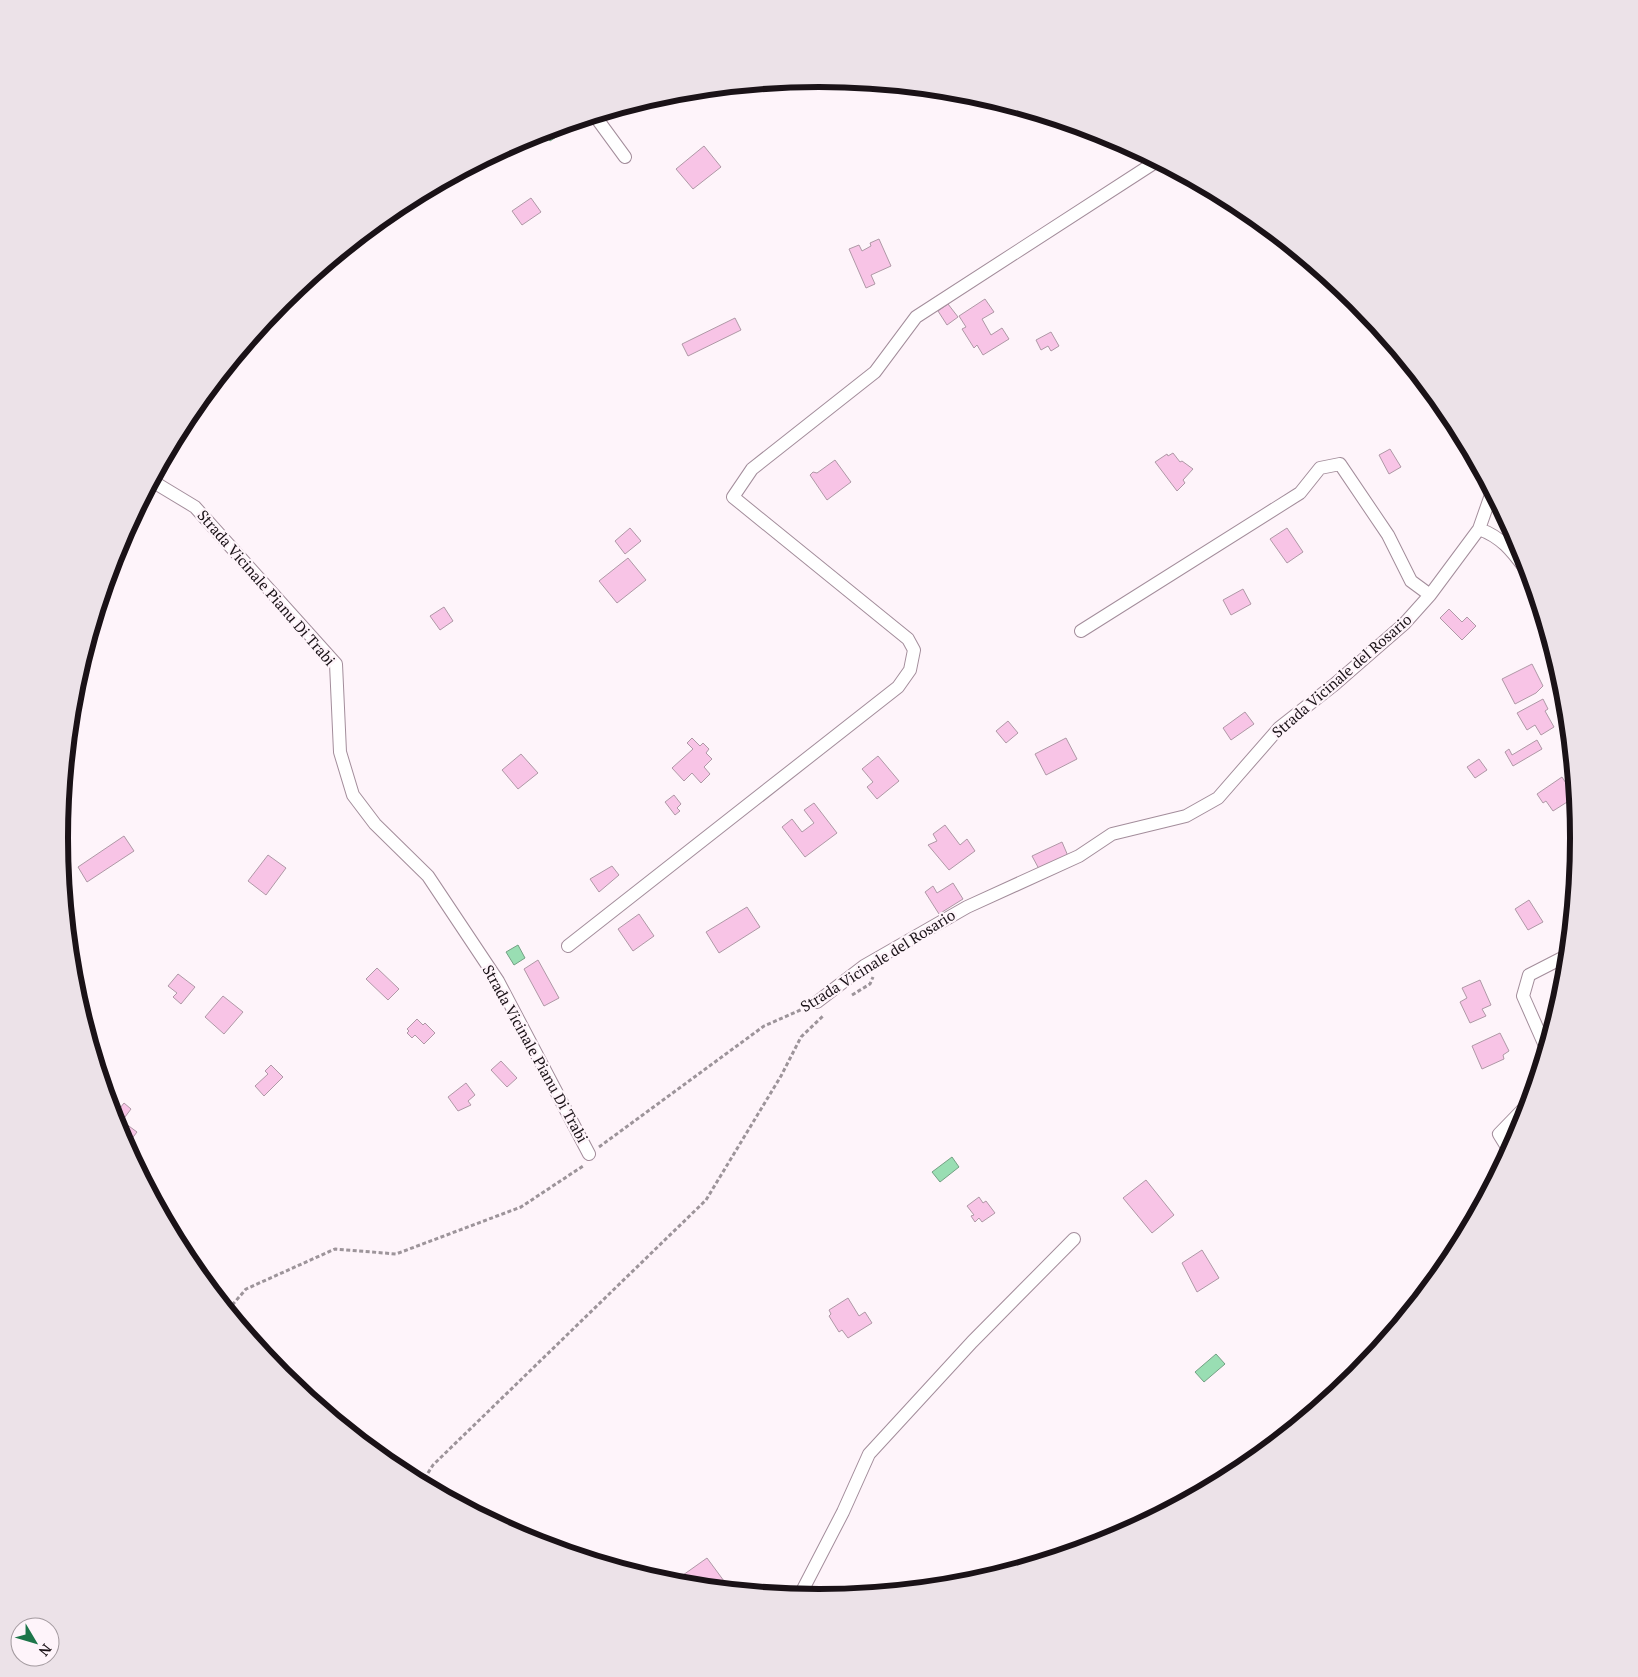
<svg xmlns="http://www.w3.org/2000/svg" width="1638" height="1677" viewBox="0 0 1638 1677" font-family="'PT Serif',serif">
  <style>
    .water { fill: #99deb3; stroke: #73a184 }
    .building { fill: #f8c4e6; stroke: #af98a6 }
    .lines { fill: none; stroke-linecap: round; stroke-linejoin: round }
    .minor-casing { stroke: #a38d9b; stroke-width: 14 }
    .path { stroke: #9d949a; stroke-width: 3; stroke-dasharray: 4 2.5; stroke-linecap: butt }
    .minor { stroke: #fff; stroke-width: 12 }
    .labels { text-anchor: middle; stroke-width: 4.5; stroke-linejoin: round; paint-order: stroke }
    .street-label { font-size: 15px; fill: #1a1217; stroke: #fef4fa }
    .rim { fill: none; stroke: #1a1217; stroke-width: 6 }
  </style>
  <rect width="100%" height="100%" fill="#fef4fa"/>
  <path class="water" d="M570,123l2,4 -22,14 -6,-10z
    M518,945l7,13 -11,7 -8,-13z
    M952,1157l7,10 -19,15 -8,-10z
    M1216,1354l9,10 -21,18 -9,-10z"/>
  <path class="building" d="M704,146l17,21 -28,22 -17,-20z
    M472,166l2,3 -17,14 -5,-6z
    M1198,183l18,10 -8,5z
    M531,198l10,14 -19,13 -10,-14z
    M879,239l12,27 -20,9 4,9 -9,4 -17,-39 10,-4 3,6 9,-5 -1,-3z
    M985,299l9,13 -12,7 9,16 11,-7 7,11 -26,16 -6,-10 -3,3 -12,-19 4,-2 -7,-11z
    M948,304l10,13 -11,8 -9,-14z
    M735,318l6,12 -53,26 -6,-12z
    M1051,332l8,14 -8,5 -3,-5 -7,4 -5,-10z
    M1390,449l11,18 -12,7 -10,-19z
    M1173,453l7,9 2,-1 11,8 -10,11 2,3 -8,8 -22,-29 12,-8 1,2z
    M835,460l16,22 -24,18 -17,-25 3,-3 4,1z
    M630,528l11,13 -16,13 -10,-13z
    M1287,528l16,24 -16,11 -17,-24z
    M125,533l5,4 -11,12 -2,-2z
    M628,558l18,22 -29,23 -18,-22z
    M1243,589l8,15 -20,11 -8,-15z
    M444,607l9,14 -13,9 -10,-14z
    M1449,609l13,13 5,-5 9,9 -14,14 -22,-22z
    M1532,664l11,22 -7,7 -21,11 -13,-25z
    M1543,699l5,10 -3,2 9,16 -13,8 -6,-10 -8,5 -10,-17z
    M1245,712l9,12 -23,16 -8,-12z
    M1008,721l10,12 -12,10 -10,-12z
    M692,738l8,8 3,-3 6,6 -3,4 6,6 -8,8 6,7 -9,9 -9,-10 -8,8 -12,-13 21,-19 -6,-6z
    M1066,738l11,21 -31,16 -11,-21z
    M1537,740l5,9 -29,17 -8,-14 4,-3 3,6z
    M521,754l17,19 -20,16 -16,-19z
    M878,756l21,25 -22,18 -10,-12 6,-5 -11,-13z
    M1479,759l8,11 -12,8 -8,-11z
    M1562,777l13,20 -22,14 -7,-10 -3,2 -6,-9z
    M674,795l7,9 -4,4 3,3 -5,4 -10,-13z
    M814,803l23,30 -32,24 -23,-30 10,-8 10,13 12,-9 -10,-13z
    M945,825l15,20 7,-6 8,12 -26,19 -21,-25 9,-4 -4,-7z
    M124,836l10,15 -47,31 -9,-15z
    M1062,842l6,14 -29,13 -7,-13z
    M268,855l18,13 -20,27 -18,-14z
    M612,866l7,9 -20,17 -9,-13z
    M953,883l10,16 -24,15 -14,-22 8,-6 4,7z
    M1529,900l14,22 -15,8 -13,-21z
    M747,907l13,20 -41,26 -13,-21z
    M639,914l15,22 -21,15 -15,-22z
    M538,960l21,38 -15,8 -20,-37z
    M377,968l22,21 -11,11 -22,-21z
    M178,974l17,13 -14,17 -8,-7 4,-4 -9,-7z
    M1480,980l11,25 -9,4 4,7 -16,7 -10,-21 7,-4 -5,-10z
    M223,996l20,16 -19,22 -19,-17z
    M417,1019l6,6 2,-2 10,10 -11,11 -9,-9 -3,3 -5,-5 2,-2 -2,-2z
    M1500,1033l9,18 -6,4 1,4 -22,10 -10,-23z
    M501,1061l16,17 -10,9 -16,-17z
    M271,1065l12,12 -19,19 -9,-10 13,-12 -3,-3z
    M466,1083l9,12 -7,6 3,4 -13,6 -10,-14z
    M124,1103l7,6 -9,12 15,11 -10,13 4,4 -2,3 -16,-35z
    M1146,1180l28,35 -22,18 -29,-35z
    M979,1197l4,6 3,-2 9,12 -13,9 -3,-4 -4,4 -4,-6 3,-1 -7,-9z
    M1202,1250l17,28 -22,14 -15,-29z
    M848,1298l11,18 6,-4 7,11 -24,15 -6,-8 -3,2 -10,-16 2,-2 -2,-4z
    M707,1558l17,23 -10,7 -34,-3 -4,-5z"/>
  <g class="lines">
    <g class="minor-casing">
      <path id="minor" d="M595,116l30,41
        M152,481l43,26 141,157 4,88 13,43 22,29 53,52 70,105 91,173
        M1492,492l-13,37c25,9 35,25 51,46
        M1081,631l219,-138 20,-25 20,-4 48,71 23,46 19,14
        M568,946l330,-259 12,-17 4,-20 -6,-11 -175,-142 19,-28 123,-97 41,-55 241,-156
        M817,1002l47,-36 103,-59 112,-51 33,-22 74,-18 32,-18 61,-70 56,-44 69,-60 26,-29 49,-66
        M1546,1048l-23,-52 6,-21 39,-20
        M1510,1152l-11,-18 31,-32
        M799,1597l44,-85 26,-58 103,-112 102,-103"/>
    </g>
    <path class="path" d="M852,995l18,-11 3,-7
      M599,1147l165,-121 41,-18
      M228,1310l18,-21 89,-40 61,5 125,-47 62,-41
      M421,1484l12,-19 273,-265 75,-124 20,-39 22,-21"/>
    <use href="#minor" class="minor"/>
  </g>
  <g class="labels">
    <g class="street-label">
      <text transform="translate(266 588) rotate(49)" y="5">Strada Vicinale Pianu Di Trabi</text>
      <text transform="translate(1342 676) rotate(-41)" y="5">Strada Vicinale del Rosario</text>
      <text transform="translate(878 961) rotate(-32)" y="5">Strada Vicinale del Rosario</text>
      <text transform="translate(535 1054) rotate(61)" y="5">Strada Vicinale Pianu Di Trabi</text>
    </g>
  </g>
  <path d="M0 0H1638V1677H0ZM68 838a751 751 0 1 1 1502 0a751 751 0 1 1-1502 0Z" fill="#ece2e8" fill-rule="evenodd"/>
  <path class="rim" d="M68 838a751 751 0 1 1 1502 0a751 751 0 1 1-1502 0Z"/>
  <g transform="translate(35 1642) rotate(128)"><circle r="24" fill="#fef4fa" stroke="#a39a9f"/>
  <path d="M0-4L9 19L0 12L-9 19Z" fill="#1c7549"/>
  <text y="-8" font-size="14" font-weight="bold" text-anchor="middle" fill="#1a1217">N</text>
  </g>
</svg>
